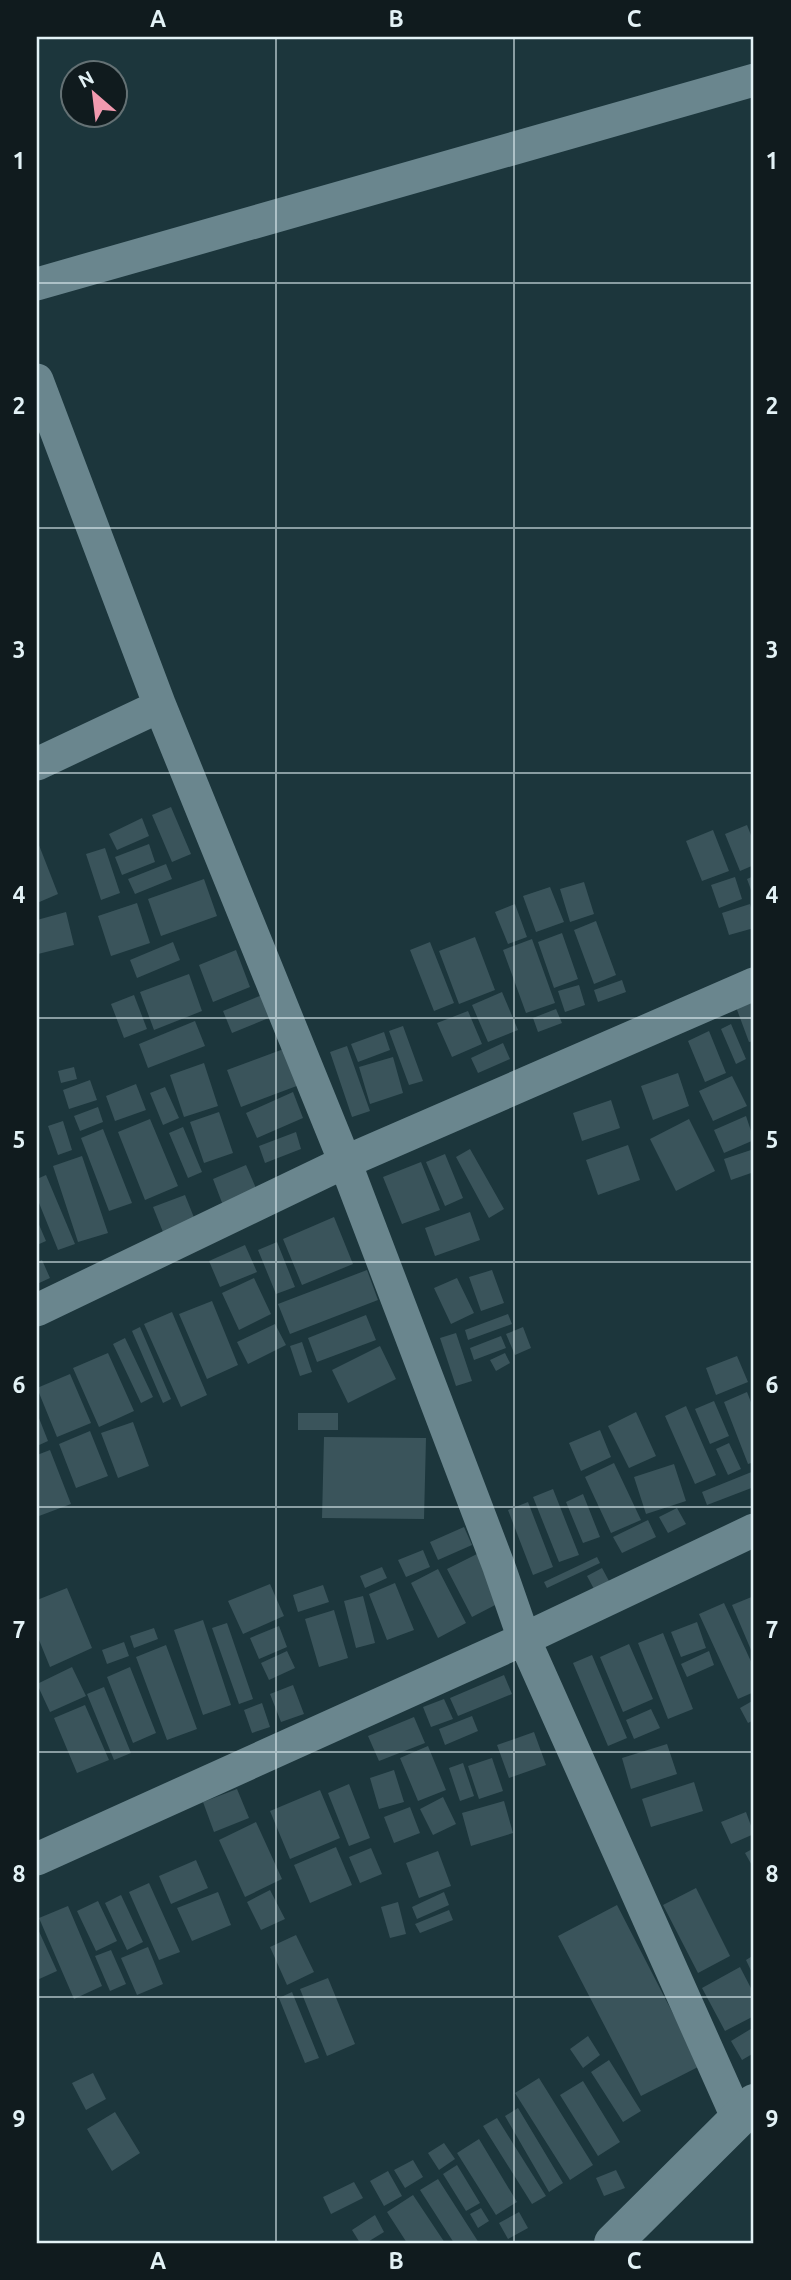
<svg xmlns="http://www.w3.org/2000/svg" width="791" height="2280" viewBox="0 0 791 2280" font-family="Ubuntu,sans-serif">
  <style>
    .building { fill: #3a545b }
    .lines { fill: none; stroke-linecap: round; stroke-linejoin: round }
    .street { stroke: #6a868e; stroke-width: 33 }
    .secondary { stroke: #6a868e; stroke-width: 38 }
    .grid { fill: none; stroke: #e3f2f6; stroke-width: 2; stroke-opacity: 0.55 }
    .neatline { fill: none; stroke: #e3f2f6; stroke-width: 2.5 }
    .grid-label { font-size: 23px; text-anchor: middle; font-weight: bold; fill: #e3f2f6 }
  </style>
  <rect width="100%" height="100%" fill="#1c363c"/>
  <path class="building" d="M171,807l20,47 -19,8 -20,-47z
    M142,818l7,18 -32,14 -8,-16z
    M747,825l7,18v22l-14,6 -15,-37z
    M713,830l16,41 -27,10 -16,-40z
    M37,840l21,54 -21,9z
    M149,844l6,18 -33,13 -7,-18z
    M105,848l15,45 -19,7 -15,-46z
    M166,864l6,15 -37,15 -7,-15z
    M754,876v22l-7,-19z
    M735,877l7,22 -23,9 -8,-23z
    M204,879l13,37 -56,20 -13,-37z
    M584,882l10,32 -24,8 -10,-33z
    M550,887l14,35 -28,10 -13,-36z
    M137,903l13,40 -39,13 -13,-40z
    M515,904l12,33 -19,7 -13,-32z
    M750,904l4,14v10l-25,7 -7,-22z
    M66,912l8,33 -36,9 -1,-34z
    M596,921l20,54 -22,9 -20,-54z
    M562,933l16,46 -24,9 -16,-46z
    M475,937l20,53 -36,14 -20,-53z
    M532,939l23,64 -29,10 -23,-63z
    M173,942l7,18 -43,18 -7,-18z
    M430,942l24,61 -20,8 -24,-61z
    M236,950l14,37 -37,15 -14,-37z
    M189,974l13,37 -48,19 -14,-38z
    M622,980l4,12 -28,10 -4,-12z
    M579,985l6,20 -20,7 -7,-21z
    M502,992l16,38 -30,12 -16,-37z
    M134,995l13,34 -23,9 -13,-34z
    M262,995l9,22 -39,16 -9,-22z
    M754,1000v41l-5,1 -13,-35z
    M556,1009l6,14 -24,9 -5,-14z
    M468,1011l14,33 -30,13 -15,-34z
    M195,1021l10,25 -57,22 -9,-24z
    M731,1024l15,35 -10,5 -15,-35z
    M403,1026l20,55 -14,4 -20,-54z
    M709,1031l17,42 -21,9 -17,-41z
    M384,1032l6,18 -32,12 -7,-18z
    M503,1043l7,16 -32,14 -7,-15z
    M347,1046l23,65 -18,6 -22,-65z
    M289,1047l13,37 -61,23 -14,-37z
    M393,1057l10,36 -33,11 -11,-37z
    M204,1063l14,43 -34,11 -14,-42z
    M74,1067l3,12 -16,4 -3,-12z
    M678,1073l11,33 -36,14 -12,-34z
    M732,1076l15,30 -34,15 -14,-30z
    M90,1080l7,20 -28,9 -6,-19z
    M136,1084l10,26 -31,11 -9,-25z
    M165,1087l14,31 -16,7 -13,-32z
    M293,1092l10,26 -46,20 -11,-25z
    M611,1100l9,28 -38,13 -9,-28z
    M98,1107l5,15 -23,9 -6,-15z
    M219,1112l14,41 -29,10 -14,-41z
    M746,1116l8,24 -30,13 -10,-23z
    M150,1119l28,67 -33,14 -27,-68z
    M689,1119l26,52 -39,20 -26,-52z
    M63,1121l9,29 -14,5 -10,-29z
    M183,1127l19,45 -14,6 -19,-45z
    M103,1129l29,74 -23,8 -28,-73z
    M296,1132l5,17 -36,14 -6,-17z
    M628,1145l12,35 -42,15 -12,-35z
    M470,1149l34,60 -15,9 -33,-61z
    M754,1149v23l-23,8 -7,-21z
    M445,1154l18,44 -18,8 -19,-44z
    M82,1156l26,77 -30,9 -25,-76z
    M421,1162l19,48 -38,14 -19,-47z
    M246,1165l12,28 -34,15 -11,-29z
    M46,1175l29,69 -17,6 -21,-52v-19z
    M185,1195l10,25 -32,12 -10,-25z
    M470,1212l10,28 -45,16 -10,-28z
    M334,1217l19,47 -51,21 -19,-46z
    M37,1220l9,21 -9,4z
    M277,1242l18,45 -19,7 -18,-44z
    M245,1245l12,27 -37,15 -11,-26z
    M42,1260l8,18 -13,6v-22z
    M367,1270l11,30 -88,34 -12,-30z
    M492,1270l12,33 -23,8 -12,-34z
    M254,1278l17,36 -32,16 -17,-37z
    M457,1278l17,35 -23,11 -17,-36z
    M212,1301l26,64 -31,14 -28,-65z
    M172,1312l35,83 -26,12 -37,-83z
    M508,1314l4,10 -44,16 -3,-10z
    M366,1315l10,25 -59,22 -9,-24z
    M275,1324l11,21 -38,19 -11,-22z
    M140,1327l31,72 -8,4 -31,-72z
    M523,1327l8,21 -16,7 -9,-21z
    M456,1333l16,48 -16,5 -16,-48z
    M501,1336l5,12 -32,12 -4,-12z
    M125,1338l28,59 -12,6 -28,-59z
    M302,1342l10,30 -12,4 -10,-30z
    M380,1346l16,33 -48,24 -16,-33z
    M108,1353l26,58 -35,16 -26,-59z
    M505,1353l5,10 -14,8 -6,-11z
    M737,1356l11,26 -32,13 -10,-27z
    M70,1374l21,49 -34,14 -20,-49z
    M747,1392l7,18v52l-6,2 -24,-62z
    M714,1401l15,35 -19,8 -15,-35z
    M686,1406l30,69 -21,9 -30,-68z
    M636,1412l20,44 -27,12 -21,-42z
    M37,1413l11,28 -11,5z
    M298,1413h40v17h-40z
    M133,1422l16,44 -31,12 -17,-45z
    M600,1430l11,27 -30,14 -12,-28z
    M90,1431l18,45 -32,12 -17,-44z
    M324,1437l102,1 -2,81 -102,-1z
    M729,1443l12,26 -13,6 -12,-26z
    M50,1450l21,54 -32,12 -2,-7v-54z
    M614,1463l27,57 -30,13 -26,-56z
    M674,1464l12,37 -40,13 -12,-37z
    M754,1471v16l-47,18 -5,-13z
    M553,1489l26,66 -20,7 -26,-65z
    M583,1494l17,43 -17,6 -17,-41z
    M528,1502l25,65 -20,8 -25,-65z
    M677,1508l9,16 -18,9 -9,-16z
    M648,1520l8,17 -34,16 -9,-16z
    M464,1527l8,18 -34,15 -8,-18z
    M423,1550l7,17 -24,10 -8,-17z
    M477,1554l24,48 -29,15 -25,-48z
    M597,1557l3,6 -53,25 -3,-6z
    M382,1567l5,11 -22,10 -5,-12z
    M602,1568l7,13 -15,8 -7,-13z
    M438,1569l28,54 -28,15 -27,-55z
    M395,1583l19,47 -27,10 -18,-46z
    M270,1584l14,32 -41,18 -15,-33z
    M323,1585l6,17 -31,10 -5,-17z
    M67,1588l25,60 -42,19 -13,-32v-35z
    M363,1596l12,47 -19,5 -12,-47z
    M754,1596v61l-22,-52z
    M724,1603l30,65v24l-16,7 -39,-85z
    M334,1610l14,48 -29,9 -14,-48z
    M203,1620l28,85 -28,10 -29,-85z
    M697,1622l9,26 -25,9 -10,-25z
    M227,1623l26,76 -14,5 -27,-76z
    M279,1626l8,21 -28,12 -9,-21z
    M154,1628l4,11 -24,9 -4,-12z
    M663,1633l30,76 -25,10 -30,-76z
    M124,1642l5,14 -22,8 -5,-14z
    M629,1644l24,55 -30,13 -23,-55z
    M166,1645l31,84 -30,11 -31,-83z
    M287,1651l8,17 -26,12 -8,-17z
    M709,1651l5,14 -27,12 -6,-13z
    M592,1655l35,83 -19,8 -35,-83z
    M72,1667l14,29 -36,16 -13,-28z
    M130,1667l26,66 -23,10 -26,-66z
    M504,1675l8,19 -54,22 -8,-18z
    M293,1685l11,29 -23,8 -11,-28z
    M104,1687l27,66 -17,7 -27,-66z
    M444,1699l9,20 -22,8 -8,-20z
    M754,1700v20l-6,3 -8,-15z
    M262,1703l8,24 -18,6 -8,-23z
    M85,1705l24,55 -32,13 -23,-55z
    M651,1709l9,19 -26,11 -8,-19z
    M472,1716l6,15 -33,14 -6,-16z
    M414,1717l11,26 -46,18 -11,-25z
    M534,1732l12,33 -37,13 -12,-33z
    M667,1744l10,30 -46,15 -9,-31z
    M428,1746l18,44 -28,11 -18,-43z
    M492,1758l11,33 -24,8 -11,-33z
    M463,1763l11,33 -14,5 -11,-33z
    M394,1770l10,32 -25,7 -9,-31z
    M694,1782l9,29 -52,16 -9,-28z
    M349,1784l21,54 -21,8 -21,-53z
    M237,1789l12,29 -35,14 -11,-30z
    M320,1790l20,48 -50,21 -20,-48z
    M443,1797l13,27 -23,11 -13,-26z
    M504,1801l9,32 -42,13 -9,-33z
    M410,1807l10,26 -26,10 -10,-26z
    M746,1812l8,22 -23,10 -10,-22z
    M256,1822l26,57 -37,18 -26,-57z
    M336,1847l16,38 -42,18 -16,-38z
    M371,1848l11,26 -22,9 -11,-26z
    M754,1848v21l-9,-16z
    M438,1851l13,35 -32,12 -13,-35z
    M196,1860l12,28 -37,16 -12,-28z
    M149,1883l31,69 -21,8 -30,-68z
    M696,1888l34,68 -32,17 -35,-68z
    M270,1890l15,29 -24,11 -14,-28z
    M218,1892l13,33 -39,16 -15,-33z
    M444,1892l5,13 -32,14 -5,-12z
    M121,1895l22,47 -16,8 -22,-47z
    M98,1901l19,40 -21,10 -19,-40z
    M398,1902l8,32 -16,4 -9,-31z
    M617,1905l83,161 -59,30 -83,-160z
    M68,1906l34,80 -28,13 -35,-81z
    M449,1910l4,10 -33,13 -5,-9z
    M37,1927l20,44 -20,9z
    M296,1935l18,37 -27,13 -17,-38z
    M148,1947l15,37 -26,11 -16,-37z
    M111,1950l15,34 -16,7 -15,-35z
    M754,1955v22l-8,-17z
    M740,1967l14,27v22l-29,15 -23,-43z
    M328,1978l27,66 -28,12 -27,-67z
    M292,1992l27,66 -14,5 -26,-65z
    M754,2027v26l-12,7 -11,-19z
    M588,2036l12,19 -17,13 -13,-19z
    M609,2060l32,51 -18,11 -32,-50z
    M93,2073l13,26 -20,11 -14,-27z
    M539,2078l54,87 -23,15 -55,-87z
    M583,2081l37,61 -22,14 -38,-61z
    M518,2108l45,75 -14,9 -44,-76z
    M115,2112l25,41 -28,18 -25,-42z
    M497,2118l49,78 -14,8 -49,-78z
    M479,2139l38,63 -21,13 -39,-62z
    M444,2143l11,16 -16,11 -11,-17z
    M413,2160l10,17 -18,11 -11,-18z
    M457,2165l23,38 -14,8 -23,-37z
    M616,2170l9,18 -21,8 -8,-18z
    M388,2171l14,25 -18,10 -14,-25z
    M438,2179l41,64h-25l-34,-53z
    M354,2182l9,16 -32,16 -8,-17z
    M413,2195l32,48h-38l-20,-31z
    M481,2208l8,13 -11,7 -8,-14z
    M519,2212l9,16 -20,11 -9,-16z
    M375,2215l9,17 -18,11h-6l-8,-13z"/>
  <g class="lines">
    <path class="street" d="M37,284l717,-204
      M37,380l123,326 185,456 154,405 25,72 214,480
      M37,764l123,-58
      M37,1310l308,-148 409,-178
      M37,1859l487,-220 230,-109"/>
    <path class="secondary" d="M613,2243l141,-140"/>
  </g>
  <path class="grid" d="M276,37v2206M514,37v2206M37,283h717M37,528h717M37,773h717M37,1018h717M37,1262h717M37,1507h717M37,1752h717M37,1997h717"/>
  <rect width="791" height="2280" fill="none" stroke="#101b1e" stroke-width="77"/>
  <g transform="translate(94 94) rotate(332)"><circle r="33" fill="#101b1e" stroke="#647174" stroke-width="2"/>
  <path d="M0-5L12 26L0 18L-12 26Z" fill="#f29aaf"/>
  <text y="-10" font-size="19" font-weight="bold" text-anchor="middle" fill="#e3f2f6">N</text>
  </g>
  <rect x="38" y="38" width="714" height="2204" class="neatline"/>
  <g class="grid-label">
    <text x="158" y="27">A</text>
    <text x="396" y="27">B</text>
    <text x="634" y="27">C</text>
    <text x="19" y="169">1</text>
    <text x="772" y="169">1</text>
    <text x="19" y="414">2</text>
    <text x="772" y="414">2</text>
    <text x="19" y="658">3</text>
    <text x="772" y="658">3</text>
    <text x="19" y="903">4</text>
    <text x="772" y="903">4</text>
    <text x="19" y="1148">5</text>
    <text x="772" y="1148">5</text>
    <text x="19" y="1393">6</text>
    <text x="772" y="1393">6</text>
    <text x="19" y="1638">7</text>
    <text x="772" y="1638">7</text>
    <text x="19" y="1882">8</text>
    <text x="772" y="1882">8</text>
    <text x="19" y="2127">9</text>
    <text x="772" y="2127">9</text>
    <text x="158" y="2269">A</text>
    <text x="396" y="2269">B</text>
    <text x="634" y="2269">C</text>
  </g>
</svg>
